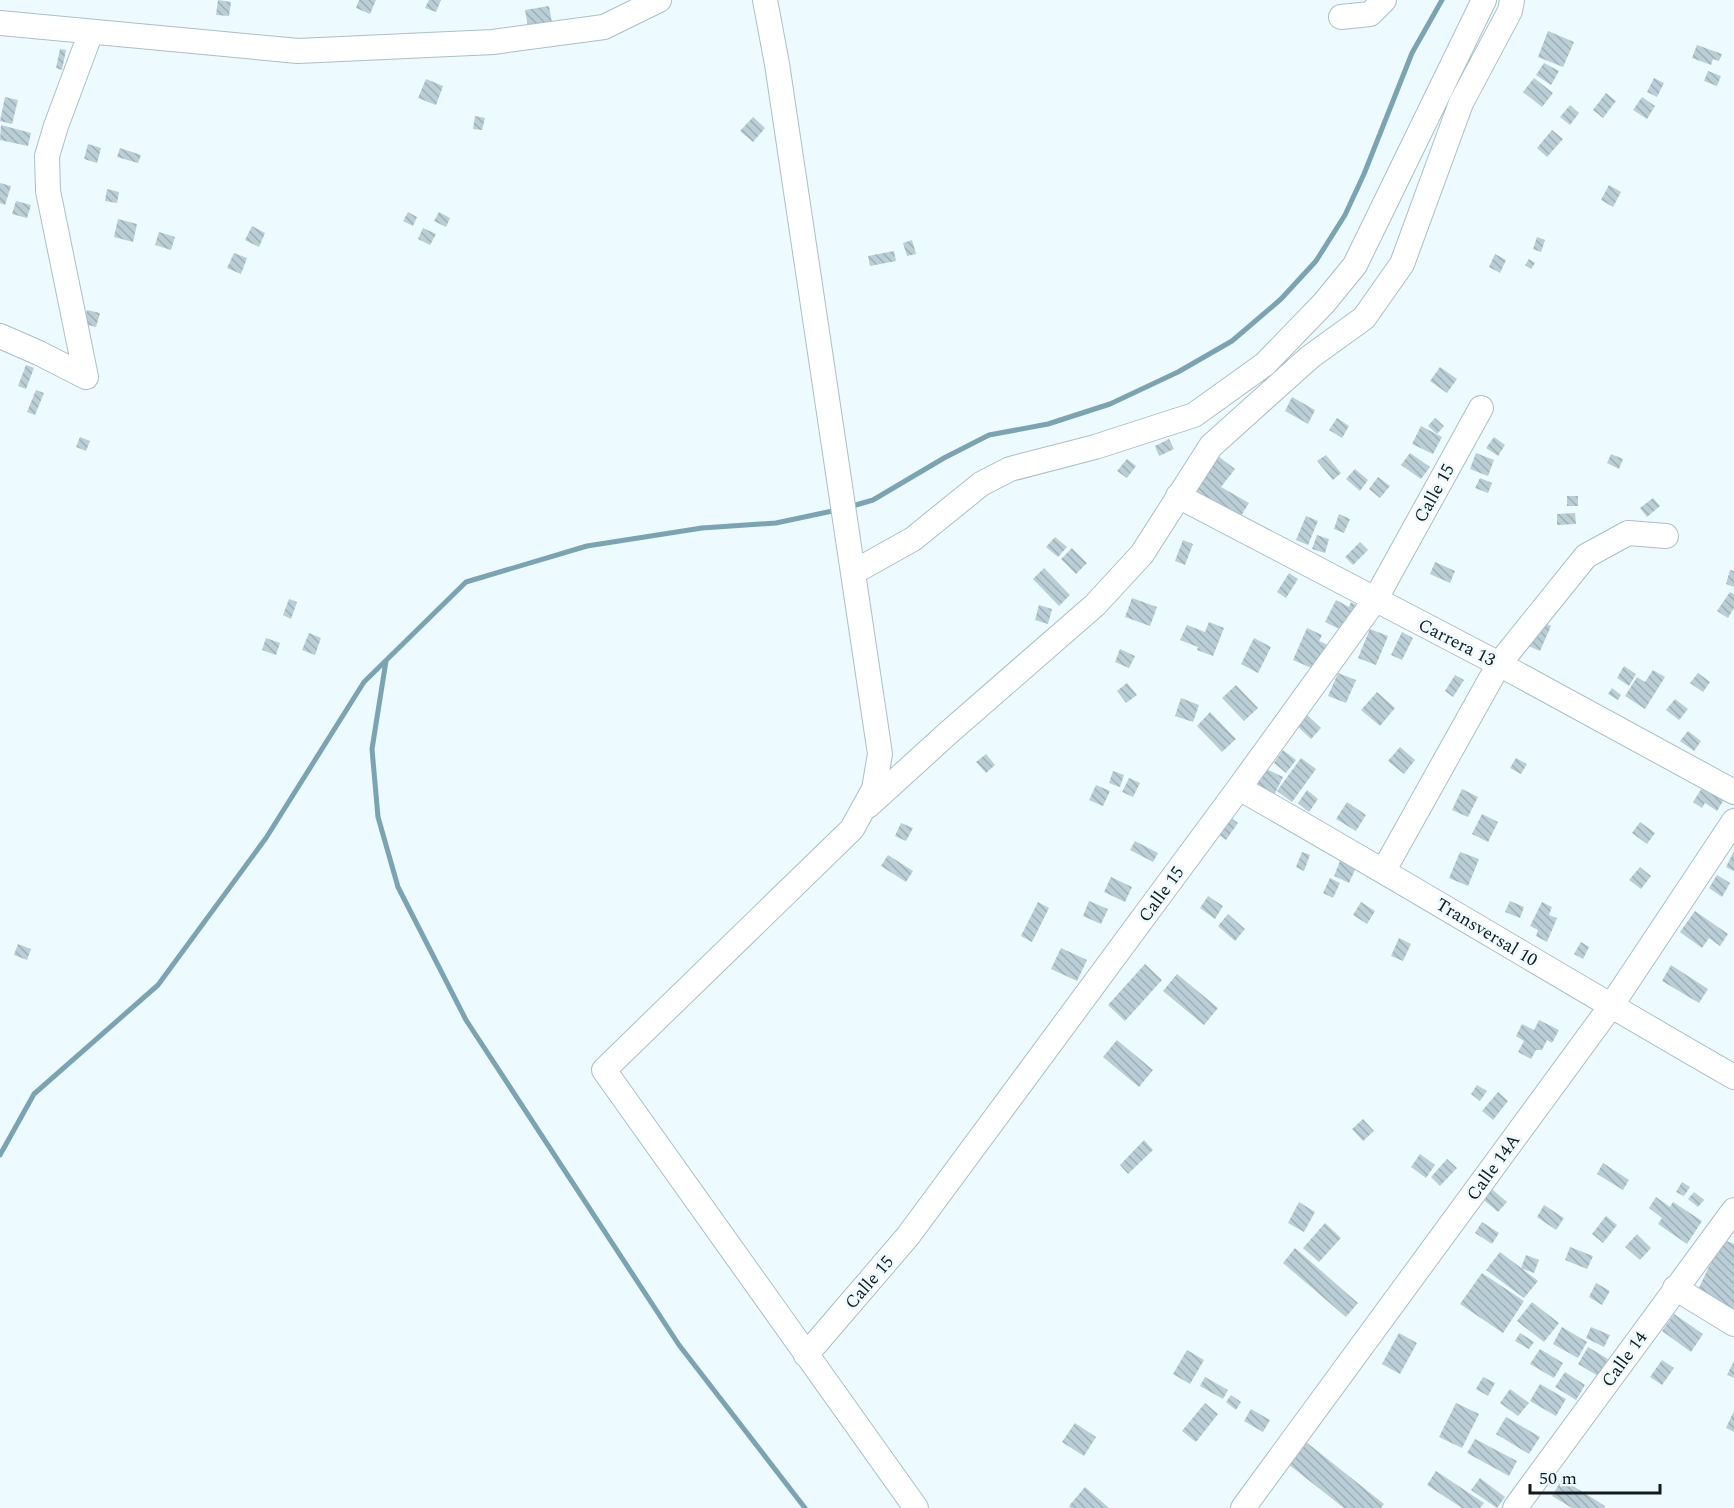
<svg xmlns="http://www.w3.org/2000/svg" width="1734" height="1508" viewBox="0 0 1734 1508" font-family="Spectral,serif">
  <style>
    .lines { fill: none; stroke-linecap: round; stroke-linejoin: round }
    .stream { stroke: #7aa4b4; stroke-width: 5 }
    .building { fill: url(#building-back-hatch) }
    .minor-casing { stroke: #aabfc7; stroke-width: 26 }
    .minor { stroke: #fff; stroke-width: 24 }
    .labels { text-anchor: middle; stroke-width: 5; stroke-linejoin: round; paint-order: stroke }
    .street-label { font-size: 18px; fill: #121a1d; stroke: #edfaff }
  </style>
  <defs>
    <pattern id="building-back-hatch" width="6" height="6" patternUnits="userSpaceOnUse" patternTransform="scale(1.5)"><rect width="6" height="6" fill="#b9ced6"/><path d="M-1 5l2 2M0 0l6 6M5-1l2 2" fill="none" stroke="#9eb0b7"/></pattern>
  </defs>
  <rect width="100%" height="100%" fill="#edfaff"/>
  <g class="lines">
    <path class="stream" d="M849,507l24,-7 71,-42 45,-23 59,-11 62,-20 68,-32 54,-31 49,-42 35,-38 29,-46 19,-41 48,-121 30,-53
      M386,661l-14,88 6,68 20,70 68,133 213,325 126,163
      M0,1155l34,-61 124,-109 108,-147 98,-156 102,-100 121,-36 115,-18 74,-5 61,-13"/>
  </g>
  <path class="building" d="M218,0l13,2 -2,14 -13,-1z
    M359,0h17l-6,14 -14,-6z
    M429,0h12l-5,12 -11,-4z
    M549,6l3,17 -24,4 -3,-17z
    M1548,31l26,11 -11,25 -25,-10z
    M1697,45l25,9 -3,7 -6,-2 -2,6 -19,-7z
    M60,49l6,1 -4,20 -6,-2z
    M1544,63l15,8 -8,14 -15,-10z
    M1708,71l13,5 -4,10 -13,-5z
    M1534,78l19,15 -11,14 -19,-15z
    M1654,78l10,5 -7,14 -10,-5z
    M426,79l17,7 -7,19 -18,-7z
    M1606,93l10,8 -13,17 -10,-8z
    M5,97l13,3 -6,24 -12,-3z
    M1642,97l13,9 -8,13 -14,-9z
    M1570,105l9,8 -9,12 -10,-8z
    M475,116l10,2 -3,12 -9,-1z
    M753,117l12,11 -12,14 -13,-11z
    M1,125l30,8 -3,13 -28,-6z
    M1552,130l11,9 -16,18 -10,-9z
    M88,144l13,4 -4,15 -13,-4z
    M120,148l21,7 -3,8 -21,-6z
    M0,183l11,3 -6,19 -5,-2z
    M1609,185l12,7 -8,15 -12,-7z
    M107,189l12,3 -2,11 -12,-2z
    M16,201l15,4 -4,13 -15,-4z
    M408,212l9,5 -4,9 -10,-5z
    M439,212l11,6 -4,9 -12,-6z
    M118,219l19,5 -4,18 -19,-5z
    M252,226l13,7 -6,14 -14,-7z
    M423,228l13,6 -6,11 -12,-6z
    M159,232l16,5 -4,13 -16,-5z
    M1537,237l8,3 -4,12 -8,-3z
    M912,240l4,14 -9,2 -4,-13z
    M894,251l2,10 -26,5 -2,-10z
    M234,253l13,5 -6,16 -14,-6z
    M1495,254l11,6 -6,13 -11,-6z
    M1529,259l6,4 -4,6 -6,-4z
    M87,310l13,3 -4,14 -12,-3z
    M26,365l8,3 -8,21 -8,-3z
    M1440,367l17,12 -10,14 -17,-12z
    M36,390l8,3 -9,22 -8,-3z
    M1292,397l23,13 -7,14 -23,-13z
    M1337,418l12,8 -7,12 -13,-8z
    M1435,418l9,8 -7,8 -9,-8z
    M1421,426l21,11 -9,17 -21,-10z
    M80,437l10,4 -4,10 -10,-4z
    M1494,437l11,8 -7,11 -12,-8z
    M1169,439l5,10 -15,7 -4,-10z
    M1214,453l21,16 -14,18 28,16 -10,16 -50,-33z
    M1410,453l20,14 -9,12 -20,-14z
    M1476,453l18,7 -6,16 -18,-7z
    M1611,454l12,5 -4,10 -12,-6z
    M1326,455l15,18 -8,7 -16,-19z
    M1127,459l9,7 -9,12 -10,-7z
    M1355,469l13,11 -8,11 -14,-12z
    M1378,477l12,9 -10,12 -11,-9z
    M1480,478l12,5 -4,10 -13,-5z
    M1567,496h11v10h-11z
    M1653,498l7,8 -13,11 -7,-9z
    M1575,513l1,11 -19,1v-11z
    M1339,514l11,5 -6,14 -10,-4z
    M1306,516l12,5 -10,24 -12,-5z
    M1317,535l12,4 -4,14 -13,-4z
    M1055,537l12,10 -9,10 -12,-10z
    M1183,540l10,4 -8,21 -10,-4z
    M1360,542l8,8 -15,15 -8,-8z
    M1072,548l15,15 -11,11 -15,-15z
    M1435,562l20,9 -5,12 -20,-9z
    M1044,568l26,27 -11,11 -26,-27z
    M1730,570l4,1v16l-8,-3z
    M1289,573l9,6 -12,19 -9,-6z
    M1730,592l4,2v14l-6,10 -11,-7z
    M1132,598l25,9 -7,19 -25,-9z
    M289,599l8,3 -6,17 -8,-4z
    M1336,600l13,7 2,-5 7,4 -11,20 -10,2 -12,-6z
    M1039,605l13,4 -4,15 -13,-4z
    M1535,619l16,7 -11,25 -16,-7z
    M1209,622l15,6 -11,28 -16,-6 1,-3 -18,-7 7,-15 18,7z
    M1307,628l15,7 -3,6 9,4 -12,25 -23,-10z
    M1370,629l18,7 -12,29 -18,-7z
    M1402,632l11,6 -11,22 -11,-5z
    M309,633l12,5 -6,17 -13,-5z
    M266,638l14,5 -4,12 -14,-5z
    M1254,638l17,9 -13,26 -17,-9z
    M1120,649l15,7 -6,12 -14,-6z
    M1624,666l12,8 -7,12 -12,-8z
    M1653,670l12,7 -20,32 -20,-13 12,-19 8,5z
    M1338,673l18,7 -10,23 -18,-7z
    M1698,673l12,9 -7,10 -13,-9z
    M1455,675l9,5 -11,17 -8,-6z
    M1127,683l10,12 -11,8 -9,-12z
    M1236,685l22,23 -14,13 -22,-23z
    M1612,688l9,7 -3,5 -10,-6z
    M1377,692l18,16 -15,18 -19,-16z
    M1181,698l18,7 -6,17 -18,-6z
    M1675,699l13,10 -9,11 -13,-10z
    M1210,712l26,27 -14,13 -25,-26z
    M1304,712l17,16 -10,11 -18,-17z
    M1688,731l13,10 -7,10 -14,-10z
    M1400,747l15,13 -11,14 -16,-13z
    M1283,750l13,10 -10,13 -12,-10z
    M986,754l9,11 -9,8 -10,-11z
    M1301,758l15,11 -24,33 -15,-11z
    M1516,758l11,6 -6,10 -11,-6z
    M1262,767l21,10 -9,18 -21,-10z
    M1113,771l11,4 -4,12 -11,-4z
    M1129,778l11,5 -7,14 -11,-5z
    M1706,782l20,14 -9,15 -12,-8 -3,5 -9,-6z
    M1096,785l14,6 -7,15 -14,-6z
    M1462,789l16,8 -10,20 -16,-7z
    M1307,790l11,9 -9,13 -11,-9z
    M1347,802l19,13 -10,16 -20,-12z
    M1482,814l16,8 -10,20 -16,-8z
    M1227,815l11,8 -12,17 -12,-9z
    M1640,822l15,11 -8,11 -15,-11z
    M901,823l12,5 -7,13 -11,-5z
    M1135,841l23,12 -5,9 -23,-12z
    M1734,851v20l-8,-4z
    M1302,852l8,3 -6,16 -8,-4z
    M1460,852l19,7 -11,27 -19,-8z
    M888,855l25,16 -7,11 -25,-16z
    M1340,861l16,7 -7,15 -15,-7z
    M1640,867l11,9 -10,13 -12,-9z
    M1717,875l13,8 -8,14 -13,-9z
    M1111,877l21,10 -7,15 -21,-10z
    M1330,878l10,5 -7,15 -10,-5z
    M1208,896l15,10 -8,13 -15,-11z
    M1089,901l19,8 -7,15 -18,-8z
    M1510,901l14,6 -4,11 -15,-6z
    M1038,902l11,6 -17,34 -11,-6z
    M1361,902l14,9 -8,13 -14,-9z
    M1542,902l10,5 -3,8 8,3 -10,24 -11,-6 2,-6 -8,-4z
    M1695,911l33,23 -8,12 -11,-8 -7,10 -22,-16z
    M1228,914l17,15 -10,12 -17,-15z
    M1399,938l12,6 -8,17 -12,-5z
    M1581,942l8,5 -6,12 -9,-5z
    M18,944l13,5 -4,11 -13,-5z
    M1061,948l26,12 -10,21 -26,-12z
    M1145,964l17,16 -37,41 -17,-16z
    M1671,965l37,24 -9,14 -37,-22z
    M1177,974l41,34 -14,17 -41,-34z
    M1539,1020l20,10 -7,13 -5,-3 -5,10h-6l-5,9 -13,-7 6,-11 -8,-5 6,-12 12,6z
    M1117,1040l36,30 -14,17 -36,-30z
    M1477,1085l10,6 -7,10 -9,-7z
    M1498,1092l10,9 -15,19 -11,-9z
    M1363,1119l11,12 -11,10 -11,-12z
    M1144,1140l9,10 -25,24 -8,-9z
    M1420,1154l15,11 -9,13 -15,-11z
    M1447,1159l10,9 -17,18 -9,-9z
    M1603,1163l26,17 -6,10 -26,-16z
    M1682,1182l8,5 -6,9 -8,-4z
    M1487,1185l20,17 -9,10 -20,-17z
    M1694,1192l10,8 -6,7 -10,-8z
    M1656,1197l14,10 3,-5 29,19 -15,23 -29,-20 4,-6 -13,-10z
    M1299,1202l16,10 -11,20 -16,-9z
    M1544,1205l20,13 -8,12 -19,-13z
    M1606,1216l11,9 -14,18 -11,-9z
    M1482,1222l17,11 -7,11 -17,-11z
    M1325,1223l16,15 -22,24 -16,-14z
    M1637,1234l14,14 -11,12 -15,-13z
    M1722,1239l12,5v65l-37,-17z
    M1570,1247l23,9 -6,13 -22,-9z
    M1295,1248l63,55 -12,14 -63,-54z
    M1500,1252l38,29 -14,17 -38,-28z
    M1526,1255l13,5 -5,13 -13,-5z
    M1482,1273l42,28 -21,32 -43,-29z
    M1596,1283l14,8 -8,14 -13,-8z
    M1532,1302l27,21 -15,19 -27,-21z
    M1674,1314l29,20 -12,18 -29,-21z
    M1562,1327l25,15 -9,16 -25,-14z
    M1591,1327l19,8 -6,12 -18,-9z
    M1399,1333l18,10 -17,31 -18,-10z
    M1520,1333l14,9 -5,7 -14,-8z
    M1588,1347l20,12 -10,17 -20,-12z
    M1540,1349l23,14 -9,15 -24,-14z
    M1187,1350l17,10 -14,24 -17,-10z
    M1662,1360l12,8 -12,17 -12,-8z
    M1734,1361v17l-7,-3z
    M1565,1372l20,13 -9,15 -21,-13z
    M1205,1377l23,13 -5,9 -23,-13z
    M1483,1377l12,6 -7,13 -12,-7z
    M1540,1384l26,15 -10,17 -26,-15z
    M1510,1389l19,14 -11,13 -18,-13z
    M1231,1395l10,7 -5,8 -10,-8z
    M1205,1403l13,11 -22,28 -14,-11z
    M1456,1403l23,11 -17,34 -23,-11z
    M1251,1409l19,11 -7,12 -19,-11z
    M1734,1411v21l-8,-4z
    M1506,1417l34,20 -11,17 -33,-20z
    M1075,1423l21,14 -12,19 -22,-14z
    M1301,1438l83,66 -3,4h-37l-61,-48z
    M1475,1439l42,22 -8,15 -42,-23z
    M1436,1471l48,32 -4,5h-18l-35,-23z
    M1480,1478l25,19 -8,11 -26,-18z
    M1562,1479l43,27 -1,2h-32l-20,-12z
    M1085,1487l24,21h-38l-2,-2z"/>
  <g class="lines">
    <g class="minor-casing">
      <path id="minor" d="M765,0l12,64 103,690 -6,35 -22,40 -248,241 312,438
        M1341,17l29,-3 14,-14
        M0,23l298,28 195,-9 111,-15 55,-27
        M0,336l39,17 47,24
        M86,377l-38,-186 -1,-35 9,-30 35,-94
        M1178,496l321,168 235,128
        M854,572l59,-33 68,-55 29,-15 85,-22 99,-32 71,-51 59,-61 31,-38 129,-265
        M1239,788c166,94 329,194 495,289
        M868,806l79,-72 148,-129 47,-51 69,-108 99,-89 54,-39 38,-54 59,-161 49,-92 2,-11
        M1384,870l115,-206 87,-108 42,-23 38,3
        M1675,1288l59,36
        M806,1355l102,-119 331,-448 136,-188 106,-192
        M1243,1508l368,-502 123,-185
        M1515,1508l219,-298"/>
    </g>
    <use href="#minor" class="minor"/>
  </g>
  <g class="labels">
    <g class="street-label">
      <text transform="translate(1434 493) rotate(-61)" y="6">Calle 15</text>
      <text transform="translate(1457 642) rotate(27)" y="6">Carrera 13</text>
      <text transform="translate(1161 894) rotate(-54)" y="6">Calle 15</text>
      <text transform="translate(1487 932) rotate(31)" y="6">Transversal 10</text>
      <text transform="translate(1493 1167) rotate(-54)" y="6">Calle 14A</text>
      <text transform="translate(869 1282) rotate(-49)" y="6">Calle 15</text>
      <text transform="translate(1624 1359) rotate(-54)" y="6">Calle 14</text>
    </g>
  </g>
  <path d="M1530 1484v9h130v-9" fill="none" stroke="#121a1d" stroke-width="3"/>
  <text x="1539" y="1484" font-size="18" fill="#121a1d" stroke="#edfaff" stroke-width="4.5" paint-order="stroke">50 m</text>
</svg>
